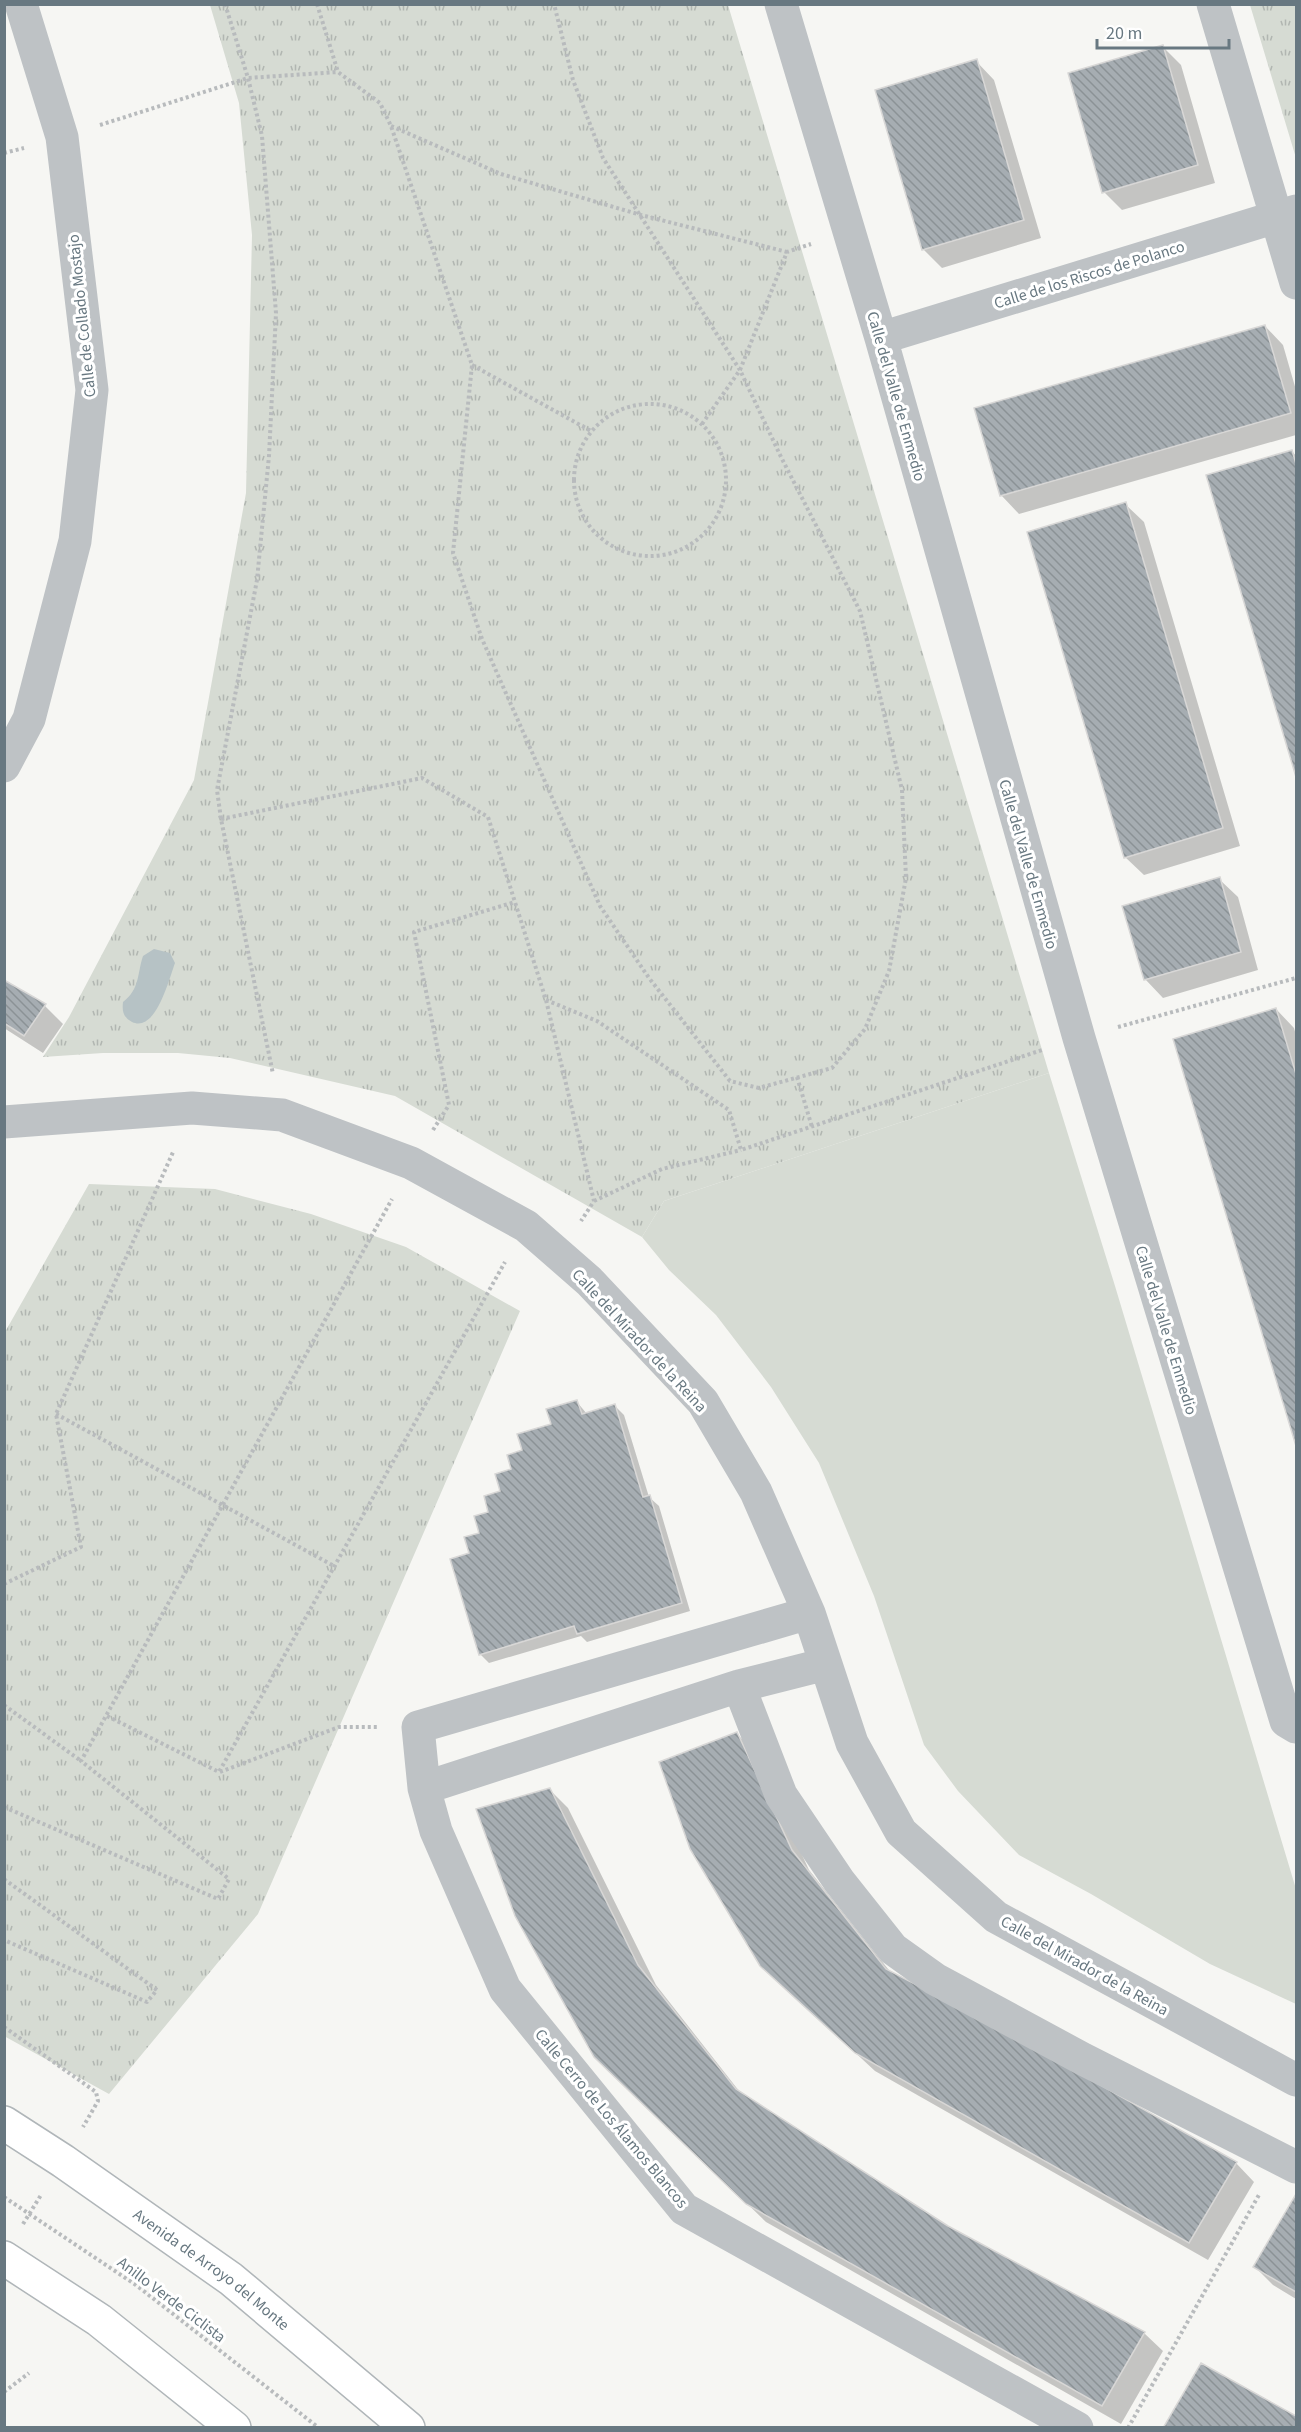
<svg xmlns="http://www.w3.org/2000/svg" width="1301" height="2432" viewBox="0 0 1301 2432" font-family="'Source Sans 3',sans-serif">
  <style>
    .grass { fill: #d6dbd3 }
    .park { fill: url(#park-tufts) }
    .water { fill: #b6c2c5 }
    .shadow { fill: #0003 }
    .building { fill: url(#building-back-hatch); stroke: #d8d7d6; stroke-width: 1.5 }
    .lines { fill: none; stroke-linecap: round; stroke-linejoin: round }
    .secondary-casing { stroke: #b0b6b9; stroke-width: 36 }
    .path { stroke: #b8bbbd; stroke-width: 4; stroke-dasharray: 3 3; stroke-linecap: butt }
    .street { stroke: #bec2c5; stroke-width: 33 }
    .secondary { stroke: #fff; stroke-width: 33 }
    .labels { text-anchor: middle; stroke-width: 6; stroke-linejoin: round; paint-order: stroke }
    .street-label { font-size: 16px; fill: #687881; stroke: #fff }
  </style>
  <defs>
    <pattern id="park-tufts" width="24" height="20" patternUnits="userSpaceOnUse" patternTransform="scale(1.5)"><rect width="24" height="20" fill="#d6dbd3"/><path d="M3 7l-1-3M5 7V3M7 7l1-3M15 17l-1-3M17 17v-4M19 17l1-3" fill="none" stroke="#b1b6b1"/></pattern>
    <pattern id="building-back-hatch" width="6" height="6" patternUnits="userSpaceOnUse" patternTransform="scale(1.5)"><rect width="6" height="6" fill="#a6adb2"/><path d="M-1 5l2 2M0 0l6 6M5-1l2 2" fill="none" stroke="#8b9296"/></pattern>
  </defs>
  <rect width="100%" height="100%" fill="#f6f6f3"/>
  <path class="grass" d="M1049,1073l66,213 181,603v115l-86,-40 -119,-70 -72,-39 -61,-64 -34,-46 -50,-149 -55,-133 -48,-76 -55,-72 -47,-45 -27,-33 22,-36z"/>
  <path class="park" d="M210,5h518l321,1068 -385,128 -22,36 -247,-141 -165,-38 -52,-5h-75l-60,4 26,-40 125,-237 52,-287 6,-258 -13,-132z
    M1250,5h46v153z
    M89,1184l126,5 96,25 95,33 114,64 -262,603 -149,180 -105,-58 1,-704z"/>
  <path class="water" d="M154,949l16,4 5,10c-6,16 -19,70 -43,59 -9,-5 -10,-11 -9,-20 17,-13 14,-28 20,-46z"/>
  <path class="shadow" d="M1163,47l18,18 34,118 -93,27 -18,-18z
    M976,61l18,19 47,158 -99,30 -19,-19z
    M1265,326l18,19 13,45v45l-277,79 -18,-19z
    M1292,451l4,5v316l-88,-296z
    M1125,504l19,18 96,324 -96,29 -19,-18z
    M1219,879l19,18 20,73 -95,28 -18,-19z
    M4,982l41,24 18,18 -20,29 -39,-25z
    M1276,1009l18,19 2,7v406l-122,-401z
    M577,1402l10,12 28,-8 9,9 25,82 10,9 31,105 -103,31 -6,-6 -92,27 -9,-9 -9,-100 19,-41 34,-62z
    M737,1734l18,18 54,118 83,104 344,189 18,19 -46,78 -333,-189 -94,-87z
    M550,1790l18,18 88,177 87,111 204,132 197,105 19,18 -42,73 -355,-202 -151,-146z
    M1296,2197v102l-23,-14 -18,-18z"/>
  <path class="building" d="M1163,45l35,120 -96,28 -34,-120z
    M977,59l47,161 -102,30 -47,-160z
    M1265,325l26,88 -291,83 -26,-88z
    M1292,450l4,14v313l-90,-302z
    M1126,502l97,326 -99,30 -97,-326z
    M1220,877l21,75 -97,28 -22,-74z
    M4,980l42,24 -22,32 -20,-13z
    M1276,1008l20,66v372l-123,-407z
    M577,1400l5,14 33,-10 28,93 7,-2 32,108 -105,31 -3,-8 -95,29 -29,-96 19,-6 -5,-16 15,-4 -5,-17 14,-4 -4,-16 16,-5 -5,-17 16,-5 -4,-14 15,-5 -5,-16 34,-10 -5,-15z
    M737,1732l55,118 94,119 115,60 236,133 -48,81 -334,-190 -95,-87 -70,-117 -31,-87z
    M550,1788l88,177 98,124 212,137 197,106 -43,74 -356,-202 -152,-147 -79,-141 -39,-107z
    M1296,2194v98l-43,-25z
    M1201,2363l95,53v12h-133z"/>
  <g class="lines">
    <g class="secondary-casing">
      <g id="secondary">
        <path id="s1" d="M4,2123l59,38 168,118 177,149"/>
        <path d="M4,2258l95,62 135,108"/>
      </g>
    </g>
    <path class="path" d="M225,4l23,74 14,58 14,177 -7,143 -12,124 -40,210 4,29 52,255
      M317,4l21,68 42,31 11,23 81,239 -19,188 29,86 118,267 49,72 81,103 29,7 73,-20 33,-39 24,-58 17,-93 -4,-88 -42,-179 -79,-154 -41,-87 -137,-212 -30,-78 -19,-76
      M100,125l148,-47 90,-6
      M391,126l110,48 140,41 146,37
      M4,153l20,-5
      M472,365l119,66
      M574 480a76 76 0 1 1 152 0a76 76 0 1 1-152 0Z
      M702,424l38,-54 47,-118 24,-8
      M221,819l201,-41 66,39 58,183 48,201 -13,20
      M546,1000l51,21 132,89 12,40 301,-100
      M1118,1027l178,-49
      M797,1077l15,50
      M433,1130l16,-25 -35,-173 101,-30
      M594,1201l68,-32 79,-19
      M56,1414l278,152
      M4,1584l77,-37 -25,-133 118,-264
      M4,1705l77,56
      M107,1716l112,56 286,-510
      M220,1772l119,-45h39
      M4,1807l214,92 11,-20 -148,-118 311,-562
      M4,1879l153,111 -10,12 -143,-62
      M4,2027l92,65 2,9 -15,26
      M4,2197l132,88 183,143
      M23,2224l18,-29
      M4,2392l25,-19
      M1128,2428l132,-235"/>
    <path class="street" d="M781,4l100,334 198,700 207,683 10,6
      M1213,4l83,279
      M881,338l415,-127
      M4,766l25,-47 46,-178 17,-151 -30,-253 -41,-133
      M4,1122l188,-14 90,7 129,48 115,63 63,55 114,121 53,90 53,121 43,130 49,89 95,85 300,163
      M809,1613l-391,114 6,61 12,43 69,158 179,220 393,219
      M739,1686l42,109 58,86 54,68 42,30 148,80 213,108
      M424,1788l315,-102 87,-22"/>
    <use href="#secondary" class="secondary"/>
  </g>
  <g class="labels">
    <g class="street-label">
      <text transform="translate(1089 274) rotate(-17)" y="6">Calle de los Riscos de Polanco</text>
      <text transform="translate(81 316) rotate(-96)" y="6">Calle de Collado Mostajo</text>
      <text transform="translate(897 396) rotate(74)" y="6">Calle del Valle de Enmedio</text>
      <text transform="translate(1029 864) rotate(74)" y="6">Calle del Valle de Enmedio</text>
      <text transform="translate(1167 1330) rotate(73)" y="6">Calle del Valle de Enmedio</text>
      <text transform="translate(640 1340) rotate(47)" y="6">Calle del Mirador de la Reina</text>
      <text transform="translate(1085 1965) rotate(29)" y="6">Calle del Mirador de la Reina</text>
      <text transform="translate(612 2118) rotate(50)" y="6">Calle Cerro de Los Álamos Blancos</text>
      <text dy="6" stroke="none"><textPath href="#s1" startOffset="254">Avenida de Arroyo del Monte</textPath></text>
      <text transform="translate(172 2299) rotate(37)" y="6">Anillo Verde Ciclista</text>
    </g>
  </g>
  <rect width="1301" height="2432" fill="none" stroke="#687881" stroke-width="12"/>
  <path d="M1097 39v9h132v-9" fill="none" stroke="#687881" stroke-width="3"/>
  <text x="1106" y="39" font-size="18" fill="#687881" stroke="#ffffff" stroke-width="4.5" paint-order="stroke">20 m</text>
</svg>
